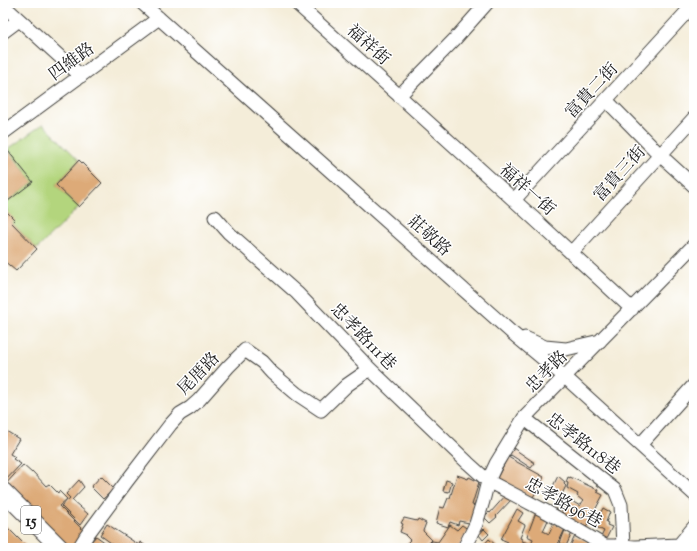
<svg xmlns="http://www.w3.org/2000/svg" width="697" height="551" viewBox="0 0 697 551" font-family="'Sorts Mill Goudy','Noto Serif TC',serif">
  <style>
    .green { fill: #b3d57d; stroke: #68784c }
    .building { fill: #ddaa78 }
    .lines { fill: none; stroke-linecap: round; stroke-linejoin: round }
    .minor-casing { stroke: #3c3b38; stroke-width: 15 }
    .major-casing { stroke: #3c3b38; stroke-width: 19 }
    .minor { stroke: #fff; stroke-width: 13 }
    .major { stroke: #fff; stroke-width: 17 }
    .labels { text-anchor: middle; stroke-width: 3; stroke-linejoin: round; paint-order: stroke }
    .shield { fill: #fff; stroke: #606060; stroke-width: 1 }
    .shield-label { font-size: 16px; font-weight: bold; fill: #1c1c1c }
    .street-label { font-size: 17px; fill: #1c1c1c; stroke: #fff }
  </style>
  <rect width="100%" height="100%" fill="#fff"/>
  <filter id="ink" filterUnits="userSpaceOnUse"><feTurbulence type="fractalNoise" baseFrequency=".025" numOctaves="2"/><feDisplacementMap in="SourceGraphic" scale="8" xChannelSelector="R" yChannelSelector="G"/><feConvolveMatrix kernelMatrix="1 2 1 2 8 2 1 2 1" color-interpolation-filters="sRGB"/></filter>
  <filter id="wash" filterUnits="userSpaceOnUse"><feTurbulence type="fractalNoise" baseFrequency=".012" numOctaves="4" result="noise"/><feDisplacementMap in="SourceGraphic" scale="16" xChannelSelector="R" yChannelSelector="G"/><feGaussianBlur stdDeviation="0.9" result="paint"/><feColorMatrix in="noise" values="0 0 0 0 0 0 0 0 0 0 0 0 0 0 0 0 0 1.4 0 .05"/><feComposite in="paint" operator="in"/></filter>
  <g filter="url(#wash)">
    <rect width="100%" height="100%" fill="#f4edd9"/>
    <path class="green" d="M43,124l36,36 -23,25 23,22 -42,42 -25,-26 2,-3 -8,-9 1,-1 -3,-6 29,-22 -25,-33z"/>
    <g id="blocks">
      <path class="building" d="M8,151l25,31 -29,22 3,6 -1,1 9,9 -3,3 25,26 -21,22 -13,-11v-106z
        M79,160l23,23 -23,24 -23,-22z
        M3,429l16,10 -9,15 5,3 -2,2 8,5 -18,19z
        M513,448l22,15 -4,5 -20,-13 -2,2 -2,-2z
        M508,457l36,20 -12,22 -35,-21z
        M23,465l9,8 1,-1 13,14 3,-2 9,9 1,-2 8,8 -8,7 27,27 -12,15h-8l-62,-62z
        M457,475l11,4 1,-2 10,5 -7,23 4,1 -3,13 -3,1 -1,3 -10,-2 -1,4 -8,-3 -2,5 -12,-4 4,-16 4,1 4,-10h2z
        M101,476l13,13 -11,10 -12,-12z
        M558,476l7,6 -1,2 2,2 -5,10 -10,-6z
        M568,477l2,1v-1l28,13 -1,2 6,3 -18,34 -24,-15 9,-14 10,6 3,-5 -6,-5 1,-2 -11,-6 1,-5 -2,-1z
        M79,480l5,7 -12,13 16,14 -8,11 -19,-19 9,-8 -4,-4z
        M446,480l6,2 -3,10 -6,-1z
        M506,495l6,4 -16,17 1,1 -7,6 -6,-6 5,-5 1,1z
        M603,508l7,4 -4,10 2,1 -1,2 5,2 -6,12 -5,-2 3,-6 -10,-5z
        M517,509l6,4 -5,8 7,4 -5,13 2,1v2l9,3 2,-5 -6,-3 9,-24 13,6 -6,13 6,3 5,-11 11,6 -9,19h-40l-9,-3 1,-3 -7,-3z
        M404,518l13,3 1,-2 8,4 -3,8 9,9 -8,8h-22l8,-8 -4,-4 1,-1 -7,-3 3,-8 -2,-1z
        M3,523l25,25h-25z
        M107,524l32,21 1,-3 9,6h-31l-18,-13z
        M450,525l7,5 5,-5 7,5 -11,18h-33l7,-7 6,1z
        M484,529l5,5 -6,6 -4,-5z
        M565,530l7,3 -6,13 -6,-3z
        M96,536l17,12h-27z
        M575,536l21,9 -1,3h-26z
        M489,539l10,9h-18z"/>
    </g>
  </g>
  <g filter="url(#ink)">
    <use href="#blocks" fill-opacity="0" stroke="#3c3b38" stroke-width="1"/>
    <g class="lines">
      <g class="minor-casing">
        <path id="minor" d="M142,3l369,329 54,45 129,117
          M296,3c113,101 225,203 336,306
          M3,5l78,71
          M3,32l16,-12
          M399,96l56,-57 32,-36
          M606,100l54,55 34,31
          M3,133l156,-115
          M514,200l180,-196
          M215,217l14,16 68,60 73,76 98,94 20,18 59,31 58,34h18v2
          M571,253l123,-135
          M525,338l20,9 21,2 34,-8
          M524,418l91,72 6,15 2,41 12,1 44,-2 15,-18
          M640,445l54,-60
          M79,548l8,-13 40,-54 43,-56 10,-11 10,-6 9,-8 29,-33 17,-17 17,12 10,11 25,21 24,16 26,-25 23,-16
          M464,548l12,-24 7,-23 5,-20 8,-17 28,-46 170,-173"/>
      </g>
      <g class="major-casing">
        <path id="major" d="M3,491l57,57"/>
      </g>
      <use href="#minor" class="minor"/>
      <use href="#major" class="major"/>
    </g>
  </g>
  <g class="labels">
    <rect class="shield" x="21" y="506" width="20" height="28" rx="3"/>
    <g class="shield-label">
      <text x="31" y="526">15</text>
    </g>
    <g class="street-label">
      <text transform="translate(369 44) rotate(42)" y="6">福祥街</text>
      <text transform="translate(71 61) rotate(-36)" y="6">四維路</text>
      <text transform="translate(591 90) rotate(-47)" y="6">富貴二街</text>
      <text transform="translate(619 173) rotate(-48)" y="6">富貴三街</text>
      <text transform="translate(528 189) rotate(42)" y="6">福祥一街</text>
      <text transform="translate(430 235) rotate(42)" y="6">莊敬路</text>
      <text transform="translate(364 336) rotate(46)" y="6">忠孝路111巷</text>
      <text transform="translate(546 371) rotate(-45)" y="6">忠孝路</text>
      <text transform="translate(198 373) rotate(-46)" y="6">尾厝路</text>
      <text transform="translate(584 443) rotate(38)" y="6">忠孝路118巷</text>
      <text transform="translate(564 502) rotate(29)" y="6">忠孝路96巷</text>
    </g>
  </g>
  <rect width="697" height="551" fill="none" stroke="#fff" stroke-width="16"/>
</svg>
